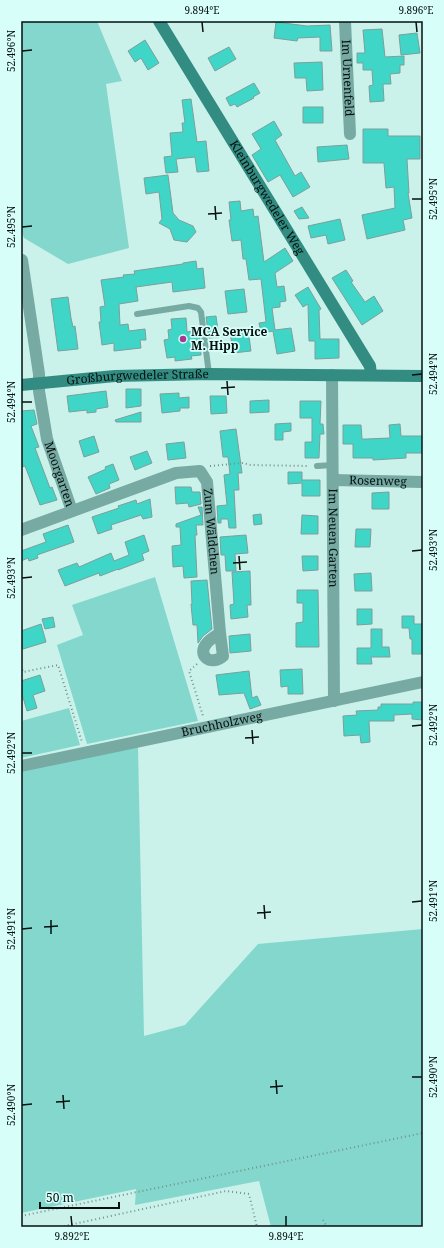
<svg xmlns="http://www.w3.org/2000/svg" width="444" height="1248" viewBox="0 0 444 1248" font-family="'Noto Serif',serif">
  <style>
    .green { fill: #83d7cc }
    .building { fill: #3fd6c8; stroke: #7c9f9a }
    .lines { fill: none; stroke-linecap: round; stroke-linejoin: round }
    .path { stroke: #76918d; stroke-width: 2; stroke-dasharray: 1 3; stroke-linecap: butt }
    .lane { stroke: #76aaa3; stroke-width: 6 }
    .street { stroke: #76aaa3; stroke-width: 12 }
    .secondary { stroke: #328c82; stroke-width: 12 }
    .ticks { fill: none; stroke: #051110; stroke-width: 1.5 }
    .poi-dot { fill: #a83894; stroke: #d8fef9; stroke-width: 1.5 }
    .labels { text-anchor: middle; stroke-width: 3.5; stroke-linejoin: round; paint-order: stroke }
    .street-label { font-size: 12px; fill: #051110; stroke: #d8fef9 }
    .poi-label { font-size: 12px; font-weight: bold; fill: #051110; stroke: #d8fef9; text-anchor: start }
    .neatline { fill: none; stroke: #051110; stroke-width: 1.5 }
    .ticks-label { font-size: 10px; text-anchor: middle; fill: #051110 }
  </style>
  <rect width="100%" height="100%" fill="#cbf1eb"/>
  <path class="green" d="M21,21h76l25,60 -16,3 23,164 -61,16 -44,-26 -3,-9z
    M155,577l43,144 -111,23 -30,-99 26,-10 -11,-30z
    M69,708l11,37 -59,13v-37z
    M138,747l6,289 41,-11 73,-81 165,-15v298h-152l-12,-46 -124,24 1,-16 -115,24v-442z"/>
  <path class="building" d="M276,22l31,4 23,-1 2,26h-12v-14l-22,1 -1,3 -23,-3z
    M382,29l3,28 19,-1v9h-4v8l-10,1 1,10h-8l1,17 -14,1 -1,-16 4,-1 -1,-15h-9v-7h-6v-10h8l-2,-23z
    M417,33l3,20 -19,2 -2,-20z
    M145,40l14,23 -11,7 -7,-12 -6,4 -7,-11z
    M229,47l7,12 -21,12 -7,-13z
    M322,62l1,28 -16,1 -1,-13h-11l-1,-15z
    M254,83l6,10 -7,4 1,1 -17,9 -2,-3 -5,2 -4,-8z
    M191,99l6,43 9,-1 3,30 -12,1 -2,-15 -19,2 2,13 -12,1 -2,-16 8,-1 -2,-23 13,-1 -1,-9h3l-3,-23z
    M303,107h20v16h-20z
    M274,121l8,14 -7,5 20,36 6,-4 9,15 -17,10 -13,-22 -12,7 -16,-27 9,-6 -9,-15z
    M363,129h25v7h32v23h-13l2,34h-1l4,25 -9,2 2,10 -38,9 -5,-24 33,-7 -1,-21 -8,1 -2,-25h-21z
    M347,145l2,14 -31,3 -1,-15z
    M168,175l5,38 6,7 14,6 3,6 -9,10 -13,-2 -4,-11 -11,-6 3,-4 -3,-27 -13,2 -2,-16z
    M240,201l1,10 12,-2 1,8 4,-1 6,46 21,-14 8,13 -18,12 2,14 7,-1 2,15 -6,1v5l-8,1 3,22 16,-2 4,23 -18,3 -4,-23 -12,2 -2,-10 7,-1 -5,-43 -12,1 -3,-21h-3l-2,-19 -9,1 -3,-21h2l-2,-18z
    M302,207l7,11 -10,1 -5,-8z
    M340,219l5,21 -17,4 -2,-9 -15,3 -3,-12z
    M196,261l1,8 6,-1 2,20 -32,4 -1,-10 -36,5 2,14 -19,3 1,21 8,-1 1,7 16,-2 1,11h-6l1,8 -27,3v-8l-12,2 -3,-23h2l-1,-15 5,-1 -4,-26 23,-3 -1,-2 12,-1 -1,-3 49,-7v-1z
    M346,270l7,11 -2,1 14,20 9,-6 9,15 -21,14 -30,-47z
    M308,287l13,22 -2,1 1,29h19v19l-24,1v-18h-6l-1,-37 -5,3 -8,-12z
    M244,289l3,23 -19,2 -3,-23z
    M68,297l3,21 2,9 2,-1 3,23 -20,2 -7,-52z
    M216,316l3,21 -10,1 -3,-21z
    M186,318l1,14 12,-2 2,25 -10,1 1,3 -17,2v-4l-8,1 -3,-18 5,-1 -1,-9 4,-1 -1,-10z
    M248,329l3,22 -18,2 -3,-22z
    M126,389h15v17l-15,2z
    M106,391l2,16 -12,2v3l-9,1v-3l-18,2 -2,-16z
    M179,393v5l10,-1v11h-9v3l-18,2 -2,-19z
    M210,396h16l1,17 -16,1z
    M269,400v12l-19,1v-12z
    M300,401h21l-1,23h3l1,10h-4l-1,24h-14v-16h7v-24h-12z
    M34,410l3,14 -6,2 8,21 -4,1 15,40 2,-1 5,13 -17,5 -15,-39 -4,1v-56z
    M141,412v10h-25l-1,-2z
    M291,423v8l-8,1v8h-8v-16z
    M400,424l1,12h22v17h-17v5l-33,2v-2h-20v-14h-10v-19h18l1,14h4l24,-1 -1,-13z
    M236,429l6,44h-4l1,17h-5l2,38h-7l-1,-9h-7v4h-3l-1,-17 10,-1 -3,-30 6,-1 -2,-17h-5l-3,-26z
    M94,436l5,16 -15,5 -5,-16z
    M184,442l2,16 -18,2 -2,-16z
    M147,451l5,12 -17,7 -5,-13z
    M113,464l6,16 -10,4 1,4 -14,6 -8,-17 18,-8 -1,-2z
    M288,472h14v9v-1h18v16h-18v-13l-14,1z
    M175,487h16l1,5h8l1,12 -12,3 -1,-4 -12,1z
    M389,492v17h-17v-16z
    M150,499l2,18 -9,2 -2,-4 -30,10 1,4 -14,5 -6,-17 27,-9 -1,-2 18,-6 1,4z
    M198,507h4l1,18h-7l1,10h-2l2,42 -13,1 -1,-12 -10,1 -1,-21 9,-1 -1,-18h-4v-3l25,-9z
    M261,514l1,10 -8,1 -1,-10z
    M302,515l16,1v18h-17z
    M68,525l6,17 -37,13 1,3 -9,3 -1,-3 -7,3v-10l25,-9 -3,-8z
    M356,529h15l-1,18h-15z
    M144,535l5,16 -7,3 2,6 -26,10v-1l-18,7 -1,-3 -34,13 -7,-16 19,-7 2,4 32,-14 3,8 15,-6 -4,-13z
    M246,535l2,18 -13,1 1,17h-10l-1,-16h-4l-1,-18z
    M302,556h16v14l-15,1z
    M250,571l1,34h-4l1,12 -17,2 -1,-14 4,-1 -2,-32z
    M371,573l1,18h-17l-1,-17z
    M207,580l5,49 -9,7 -5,7 -1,-18h-4l-2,-21h1l-1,-23z
    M297,590h21l1,57h-23v-24l7,-1v-19h-6z
    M357,609h15v15l-15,1z
    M402,616h12v8h9v30h-11v-15h-2l-1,-11h-7z
    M53,617l2,10 -10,2 -3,-10z
    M41,624l5,18 -23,7 -2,-7v-11z
    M371,629h11v18h7l1,10h-19l1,7h-15v-16h14z
    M250,634l1,17 -21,2 -1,-17z
    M302,669l1,25h-15v-8l-7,1 -1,-17z
    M249,671l3,27 5,-2 4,9 -11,4 -6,-16 -25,2 -3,-20z
    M40,675l5,16 -12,4 4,13 -10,3 -5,-17 -1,1v-14z
    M413,702h10v18l-11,-1v-5l-18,1v6h-25l1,21 -9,1 -1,-8 -16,1 -1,-20 14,-1 -1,-4 22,-1v-3h3v-3h32z"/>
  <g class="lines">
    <path class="path" d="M210,466l33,-3 8,2 58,1
      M197,664l-8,7 14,45
      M21,666l2,6 35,-7 24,77
      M21,1216l402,-83
      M323,1220l4,7
      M60,1227l166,-36 23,3 8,33"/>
    <path class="lane" d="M137,314l52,-8 9,2 3,4 8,62
      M317,466l16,-1"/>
    <g class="street">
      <path id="s1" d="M345,21l5,113"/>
      <path id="s2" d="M22,260l17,114v17l8,48 25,72"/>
      <path id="s3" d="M332,375l2,326"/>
      <path id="s4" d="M333,480l90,2"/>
      <path id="s5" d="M21,530l155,-57 24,-2 7,11 13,151c-4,3 -10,6 -13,10 -11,12 4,24 16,13l-3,-23"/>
      <path id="s6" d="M21,766l402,-84"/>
    </g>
    <g class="secondary">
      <path id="s7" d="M159,21l211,345 1,9"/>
      <path id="s8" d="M21,385l94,-9 94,-2 214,2"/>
    </g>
  </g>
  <path class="ticks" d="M202,22l1,10M416,22l1,10M22,51l10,-1M412,199h10M215,206l1,14M208,214l14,-1M22,227l10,-1M412,375l10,-1M227,381l1,14M221,388l14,-1M22,402h10M412,551l10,-1M239,556l1,14M233,563l14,-1M22,578l10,-1M412,726l10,-1M252,730l1,14M245,738l14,-1M22,753h10M412,902l10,-1M264,905l1,14M257,913l14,-1M51,920v14M44,927l14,-1M22,929l10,-1M412,1077h10M276,1080l1,14M270,1087l13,-1M63,1095l1,14M56,1102l14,-1M22,1105l10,-1M71,1216l1,10M286,1216v10"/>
  <circle class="poi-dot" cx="183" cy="339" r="4"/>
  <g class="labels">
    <g class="street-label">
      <text dy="4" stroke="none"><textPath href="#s1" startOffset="57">Im Urnenfeld</textPath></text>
      <text dy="4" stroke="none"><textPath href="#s7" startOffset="207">Kleinburgwedeler Weg</textPath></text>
      <text dy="4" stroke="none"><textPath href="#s8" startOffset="117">Großburgwedeler Straße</textPath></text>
      <text dy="4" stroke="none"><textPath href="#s2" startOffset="218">Moorgarten</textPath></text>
      <text dy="4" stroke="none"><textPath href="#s4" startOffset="45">Rosenweg</textPath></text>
      <text dy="4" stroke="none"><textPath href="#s5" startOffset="252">Zum Wäldchen</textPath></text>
      <text dy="4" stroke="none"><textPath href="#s3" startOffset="163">Im Neuen Garten</textPath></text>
      <text dy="4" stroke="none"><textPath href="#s6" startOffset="205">Bruchholzweg</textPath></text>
    </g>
    <g class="poi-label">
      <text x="191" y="336">MCA Service<tspan x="191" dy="14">M. Hipp</tspan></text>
    </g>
  </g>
  <rect width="444" height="1248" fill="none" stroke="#d8fef9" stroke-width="44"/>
  <path d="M40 1202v6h79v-6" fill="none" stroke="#051110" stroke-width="2"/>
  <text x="46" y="1202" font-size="12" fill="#051110" stroke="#d8fef9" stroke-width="3" paint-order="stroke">50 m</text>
  <rect x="22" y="22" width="400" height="1204" class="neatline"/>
  <g class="ticks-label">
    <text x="202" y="14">9.894°E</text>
    <text x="416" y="14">9.896°E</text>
    <text transform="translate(11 51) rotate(-90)" y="4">52.496°N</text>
    <text transform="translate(433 199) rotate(-90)" y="4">52.495°N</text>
    <text transform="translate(11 227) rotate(-90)" y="4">52.495°N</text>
    <text transform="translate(433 374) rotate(-90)" y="4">52.494°N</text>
    <text transform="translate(11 402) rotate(-90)" y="4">52.494°N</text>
    <text transform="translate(433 550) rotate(-90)" y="4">52.493°N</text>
    <text transform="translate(11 578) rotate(-90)" y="4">52.493°N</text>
    <text transform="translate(433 725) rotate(-90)" y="4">52.492°N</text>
    <text transform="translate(11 753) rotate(-90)" y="4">52.492°N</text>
    <text transform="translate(433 901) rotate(-90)" y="4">52.491°N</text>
    <text transform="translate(11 929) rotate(-90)" y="4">52.491°N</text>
    <text transform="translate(433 1077) rotate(-90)" y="4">52.490°N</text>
    <text transform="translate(11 1105) rotate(-90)" y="4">52.490°N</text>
    <text x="72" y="1240">9.892°E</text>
    <text x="286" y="1240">9.894°E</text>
  </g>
</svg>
